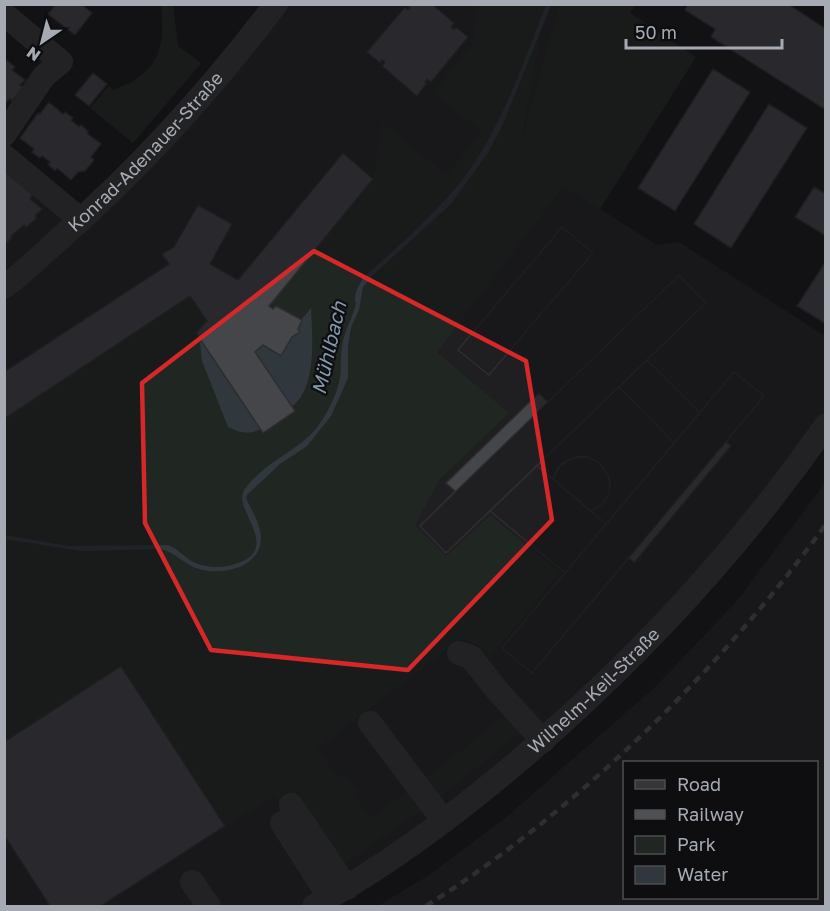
<svg xmlns="http://www.w3.org/2000/svg" width="830" height="911" viewBox="0 0 830 911" font-family="'Golos Text',sans-serif">
  <style>
    .built { fill: #1f1f22; fill-rule: evenodd }
    .green { fill: #202621 }
    .water { fill: #30383e }
    .building { fill: #45464a; stroke: #2e2e30; stroke-width: 1.5; fill-rule: evenodd }
    .lines { fill: none; stroke-linecap: round; stroke-linejoin: round }
    .minor { stroke: #353639; stroke-width: 24 }
    .rail { stroke: #4e5054; stroke-width: 4.5; stroke-dasharray: 8 6; stroke-linecap: butt }
    .marked { fill: none; stroke: #d62828; stroke-width: 4.5; stroke-linejoin: round }
    .labels { text-anchor: middle; stroke-width: 4.5; stroke-linejoin: round; paint-order: stroke }
    .street-label { font-size: 18px; fill: #a6abb3; stroke: #0e0e10 }
    .water-label { font-size: 20px; font-style: italic; fill: #8199ab; stroke: #0e0e10 }
  </style>
  <rect width="100%" height="100%" fill="#131315"/>
  <path class="built" d="M276,5h283l-42,151 140,89 22,-3 146,94v89l-222,261 -289,220h-309l-1,-750 77,64z
    M825,483v423h-447l51,-31 76,-57 149,-130 83,-87zM624,762h192v136h-192z"/>
  <path class="green" d="M161,5h12l5,41 23,17 -68,80 -43,-35 19,-22 5,4c8,-4 18,-7 25,-13 25,-18 25,-45 22,-72z
    M477,5h70l-27,140 39,-140h76l-5,8 66,44 -96,152 -37,-22 -126,165 72,61 -68,65 -26,47 31,31 44,-41 70,57 -69,85 -12,-12 -19,-6 -143,110 22,28 6,-4 14,18 -5,5 17,22 38,-28 15,19 -80,55 -61,-54 -9,-13 -49,29 -104,-160 -116,76v-323l185,-123 17,25 -11,12 68,99 31,-21 -40,-59 47,-32 -26,-14 -3,3 -4,-3 104,-127 9,-56 64,51 18,-19 17,-24 -48,-38 39,-48z
    M509,713l14,18 -84,67 -15,-19z"/>
  <path class="water" d="M546,5h5l-48,119 -15,29 -37,51 -78,71 -10,12 -4,23 -8,17 -3,20v31l-17,38 -24,30 -27,18 -33,31 -1,3c6,13 15,27 15,40 0,30 -39,38 -62,31 -14,-4 -23,-16 -38,-20l-80,2 -76,-12v-4l63,11 100,-1c11,4 18,15 30,19 13,4 27,4 40,-1 45,-16 -8,-55 7,-74 16,-23 43,-34 63,-52 12,-11 21,-27 27,-42 9,-21 4,-30 7,-49 2,-14 9,-25 13,-39 2,-6 0,-2 0,-8 0,-8 5,-15 8,-21 33,-30 67,-59 95,-93 40,-48 66,-123 88,-180z
    M311,308c1,26 6,74 -15,95 -6,6 -15,11 -22,17 -18,13 -25,17 -46,7l-26,-66 -2,-19 52,-17 48,-4z"/>
  <path class="building" d="M56,4h25l11,9 -17,22 -27,-21z
    M409,4h23l22,19 -3,4 3,3 2,-3 12,10 -37,45 -4,-3 -2,3 2,1 -10,13 -35,-30 3,-4 -3,-2 -2,3 -13,-11 38,-45 3,3 2,-2 -2,-2z
    M688,4h100l38,25v81l-115,-73 4,-8 -30,-19z
    M4,58l11,9 -3,3 13,10 -5,5 3,2 -11,14 -2,-3 -6,7z
    M713,69l37,23 -75,119 -37,-23z
    M93,73l14,11 -18,22 -14,-11z
    M49,102l14,12 2,-2 8,6 -2,2 8,7 2,-2 7,6 -1,2 14,11 -10,13 3,3 -9,11 -7,1 -7,8 -14,-12 -2,3 -7,-7 2,-2 -8,-6 -2,2 -8,-6 2,-3 -14,-11 18,-25 2,1z
    M769,104l38,24 -76,120 -37,-24z
    M343,153l30,26 -104,127 4,3 3,-3 26,14 -4,9 2,3 -8,5 -11,19 -18,-11 -8,7 40,59 -32,22 -67,-100 11,-12 -17,-25 -186,123v-47l165,-108 -7,-10 12,-7 24,-42 34,19 -22,40 28,16z
    M7,173l26,22 -3,4 12,10 -7,7 2,2 -11,9 -2,-2 -13,11 1,2 -8,7v-70z
    M814,187l12,7v42l-31,-19z
    M562,227l31,26 -104,122 -31,-25z
    M562,227l31,26 -104,122 -31,-25z
    M826,261v63l-29,-18z
    M679,275l27,28 -59,57 53,53 34,-41 30,24 -38,46 5,4 -97,117 -5,-5 -97,115 -30,-25 63,-75 -75,-62 -44,42 -26,-27 35,-35 -9,-8 93,-90 9,9zM619,387l55,56 -68,81 -15,-13 10,-6 8,-11 1,-7 -2,-12 -8,-12 -12,-6 -15,1 -13,8 -7,13 -16,-13z
    M679,275l27,28 -260,250 -26,-27z
    M647,360l53,53 -26,30 -55,-56z
    M734,372l30,24 -232,277 -30,-25z
    M581,456l7,1 12,6 8,12 2,5 -1,14 -8,11 -10,6 -38,-32 4,-10 5,-6 11,-5z
    M537,466l69,58 -41,49 -75,-62z
    M121,666l104,160 -124,80h-51l-46,-71v-93z"/>
  <g class="lines">
    <g class="minor">
      <path d="M4,14l57,48 -17,14 -40,59"/>
      <path d="M4,156l77,64"/>
      <path id="s1" d="M4,287c22,-16 42,-36 62,-54 78,-69 147,-146 210,-229"/>
      <path d="M459,653l12,4 25,32 47,52"/>
      <path d="M370,723l74,98"/>
      <path d="M291,805l56,83"/>
      <path d="M282,823l48,75"/>
      <path d="M192,882l17,24"/>
      <path id="s2" d="M314,906c91,-50 174,-116 251,-186 97,-88 185,-186 261,-295"/>
    </g>
    <path class="rail" d="M426,906c151,-95 296,-238 400,-382"/>
  </g>
  <path d="M0 0H830V911H0ZM314,251l212,110 26,159 -144,150 -197,-20 -66,-127 -3,-140z" fill="#131315" fill-opacity=".55" fill-rule="evenodd"/>
  <path class="marked" d="M314,251l212,110 26,159 -144,150 -197,-20 -66,-127 -3,-140z"/>
  <g class="labels">
    <g class="street-label">
      <text dy="6" stroke="none"><textPath href="#s1" startOffset="196">Konrad-Adenauer-Straße</textPath></text>
      <text dy="6" stroke="none"><textPath href="#s2" startOffset="354">Wilhelm-Keil-Straße</textPath></text>
    </g>
    <g class="water-label">
      <text transform="translate(329 348) rotate(-77)" y="7">Mühlbach</text>
    </g>
  </g>
  <rect width="830" height="911" fill="none" stroke="#a6abb3" stroke-width="12"/>
  <rect x="623" y="761" width="195" height="138" fill="#0e0e10" stroke="#4b4d51" stroke-width="1.5"/>
  <rect x="635" y="780" width="30" height="9" fill="#353639" stroke="#4b4d51" stroke-width="1.5"/>
  <text x="677" y="791" font-size="18" fill="#a6abb3">Road</text>
  <rect x="635" y="810" width="30" height="9" fill="#4e5054" stroke="#4b4d51" stroke-width="1.5"/>
  <text x="677" y="821" font-size="18" fill="#a6abb3">Railway</text>
  <rect x="635" y="836" width="30" height="18" fill="#202621" stroke="#4b4d51" stroke-width="1.5"/>
  <text x="677" y="851" font-size="18" fill="#a6abb3">Park</text>
  <rect x="635" y="866" width="30" height="18" fill="#30383e" stroke="#4b4d51" stroke-width="1.5"/>
  <text x="677" y="881" font-size="18" fill="#a6abb3">Water</text>
  <g transform="translate(42 42) rotate(215)" stroke="#0e0e10" stroke-width="4.5" paint-order="stroke">
  <path d="M0-4.5L10 22L0 15L-10 22Z" fill="#a6abb3"/>
  <text y="-9" font-size="16" font-weight="bold" text-anchor="middle" fill="#a6abb3">N</text>
  </g>
  <path d="M626 39v9h156v-9" fill="none" stroke="#a6abb3" stroke-width="3"/>
  <text x="635" y="39" font-size="18" fill="#a6abb3" stroke="#0e0e10" stroke-width="4.5" paint-order="stroke">50 m</text>
</svg>
